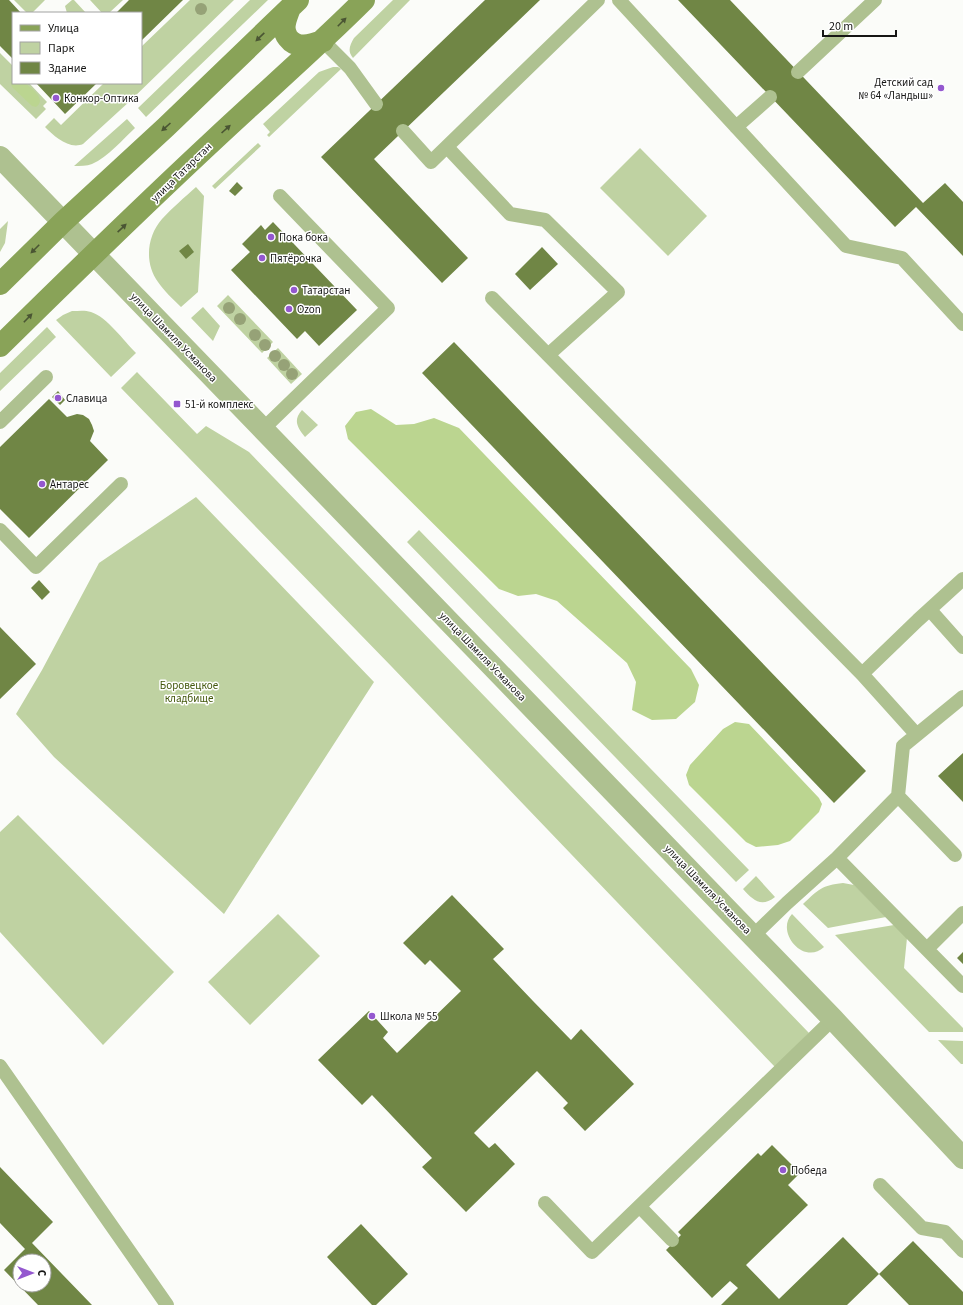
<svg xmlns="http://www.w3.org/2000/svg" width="963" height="1305" viewBox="0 0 963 1305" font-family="'Source Sans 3',sans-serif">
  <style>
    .green { fill: #bfd2a2 }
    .forest { fill: #bbd590 }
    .building { fill: #708645; fill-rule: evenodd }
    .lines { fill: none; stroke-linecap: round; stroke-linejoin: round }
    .lane { stroke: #aec190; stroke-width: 14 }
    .street { stroke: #aec190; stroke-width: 22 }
    .secondary { stroke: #89a358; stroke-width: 22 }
    .tree { fill: #96a277 }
    .oneway { fill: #4a5533 }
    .poi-dot { fill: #9458cf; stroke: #fff; stroke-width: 1.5 }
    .labels { text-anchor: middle; stroke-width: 3; stroke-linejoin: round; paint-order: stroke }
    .poi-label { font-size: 11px; fill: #161615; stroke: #fff; text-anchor: start }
    .street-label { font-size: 11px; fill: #161615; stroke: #fff }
    .park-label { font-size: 11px; fill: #43580c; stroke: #fff }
  </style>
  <rect width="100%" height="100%" fill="#fbfcf9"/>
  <path class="green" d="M14,0h31l-13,13h-5z
    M72,0h2l12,13h-19l-2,-7z
    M90,0h33l-14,13h-7z
    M190,0h44l-104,101 -47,43c-14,6 -29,-8 -38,-17l9,-9 7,7 43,-42h37v-36z
    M250,0h18l-122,117 -8,-9z
    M393,0h17l-57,58c-6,-7 -3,-13 1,-20z
    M0,53l13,13v17h16l18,19 -4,4 3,3 -10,10 -36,-35z
    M333,67h5l3,2 -72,68 -2,-2 3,-3 -7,-8 56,-52z
    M127,119l8,9c-12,11 -27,29 -43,36 -5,2 -12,2 -18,2z
    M258,143l3,3 -46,43 -3,-3z
    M640,148l67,68 -39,40 -68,-68z
    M196,187l8,9 -6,96 -17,15c-8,-8 -17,-16 -23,-25 -14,-19 -11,-46 4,-63 10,-11 23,-22 34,-32z
    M8,221l-3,22 -5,9v-23z
    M228,295l45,47 -11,11 -45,-47z
    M203,307l17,19 -7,15 -22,-23z
    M72,311c7,0 13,-1 19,1 16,5 33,29 45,41l-25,24 -55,-57 7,-5z
    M47,327l9,10 -56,54v-18z
    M278,348l24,26 -11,10 -24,-26z
    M137,372l60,62 9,-8 43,26 560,581 -34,34 -383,-400 -271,-279z
    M302,410l16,15 -13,12c-8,-10 -12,-17 -3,-27z
    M196,497l178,185 -150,232 -170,-157 -38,-43 26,-44 57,-107z
    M419,530l330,340 -13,12 -329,-340z
    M18,815l156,157 -71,73 -103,-113v-100z
    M756,876l19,21c-14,11 -22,3 -32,-8z
    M843,883l11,2 32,32 -58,11 -25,-24c15,-14 19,-19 40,-21z
    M278,914l42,42 -70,69 -42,-43z
    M792,914l32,33c-20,19 -49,-15 -32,-33z
    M894,925l13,13 -3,30 59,60v4h-34l-94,-97z
    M938,1040l25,1v23h-2z"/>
  <path class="forest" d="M13,79v4h12c7,6 22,16 11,24l-4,-1 -20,-19 -1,-4z
    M371,409l25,16 18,-1 20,-6 25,10 232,241 8,16 -4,17 -19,17 -24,1 -20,-10 4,-28 -9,-19 -70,-62 -21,-7 -18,2 -19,-7 -151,-150 -3,-13 11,-14z
    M735,722l14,2 70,74 3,6 -3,8 -29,29 -12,4 -22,2 -10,-5 -57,-57 -3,-10 4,-10 33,-36z"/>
  <path class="building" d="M0,0h9l12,13h-8v46l-13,-13z
    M129,0h54l-42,41v-28h-25z
    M485,0h55l-166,159 94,99 -26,25 -121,-126z
    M678,0h52l193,203 22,-20 18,19v54l-47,-49 -21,20z
    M36,83h61l-32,31z
    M237,182l6,6 -8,8 -6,-5z
    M273,222l84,88 -38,36 -14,-15 -8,8 -66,-69 19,-18 -8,-8 19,-19 4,5z
    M188,244l6,8 -8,7 -7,-8z
    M542,247l16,17 -28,26 -15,-16z
    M454,342l412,429 -32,32 -412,-430z
    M58,391l7,9 -5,5 -8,-8z
    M49,399l18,18 10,-3 6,1 6,4 3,6 2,6 -4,10 18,19 -79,78 -29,-29v-62z
    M39,580l11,12 -8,8 -11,-12z
    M0,627l36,37 -36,35z
    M963,753v49l-25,-26z
    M452,895l52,54 -11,10 40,42 38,39 10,-11 53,55 -49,47 -22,-23 5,-5 -31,-32 -63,62 15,15 6,-5 20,21 -49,48 -44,-45 10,-9 -60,-63 -10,10 -44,-45 51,-49 19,21 -5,6 14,15 64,-62 -31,-31 -5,5 -22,-22z
    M963,952v12l-6,-6z
    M772,1145l28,28 -12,12 20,20 -62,60 33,34 64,-62 36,37 34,-33 50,51v13h-54l-30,-31 -32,31h-126l17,-17 -8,-7 -18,17 -46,-48 15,-15 -3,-3 80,-79 3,3z
    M0,1167l53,55 -21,21 60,62h-54l-34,-35 21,-21 -25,-26zM20,1261h24v24h-24z
    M361,1224l47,50 -32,31h-4l-45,-48z"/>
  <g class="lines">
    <path class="lane" d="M619,0l227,246 56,12 61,66
      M323,41l27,27 26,36
      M798,72l77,-72
      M736,127l34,-30
      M403,131l28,31 167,-162
      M447,147l63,67 35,6 73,72 -70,63
      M492,298l370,376 54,60
      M0,422l46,-45
      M263,429l125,-121 -108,-112
      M0,530l36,37 85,-83
      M930,610l33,37
      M862,674l56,-54 45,-41
      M898,796l57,59
      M837,858l126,128
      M753,936l34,-33 50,-45 61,-62 5,-50 60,-49
      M927,949l36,-36
      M0,1066l167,239
      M880,1185l42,43 23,4 18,19
      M545,1203l47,49 241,-233
      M640,1207l32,33"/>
    <path class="street" d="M0,157l833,862 130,139"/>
    <path class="secondary" d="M290,8c-2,5 -4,10 -5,15 -1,5 0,11 3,15 9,12 23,7 35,3
      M0,284l63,-62 103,-95 132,-127
      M0,346c71,-70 143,-140 216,-208 49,-46 100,-90 148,-138"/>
  </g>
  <g class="tree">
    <circle cx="201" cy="9" r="6"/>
    <circle cx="229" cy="308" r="6"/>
    <circle cx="240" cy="319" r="6"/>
    <circle cx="255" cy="335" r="6"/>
    <circle cx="265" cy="345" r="6"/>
    <circle cx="275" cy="356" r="6"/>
    <circle cx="284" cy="365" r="6"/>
    <circle cx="292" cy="374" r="6"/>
  </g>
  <defs><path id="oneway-solid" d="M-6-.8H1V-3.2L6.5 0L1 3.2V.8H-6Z"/></defs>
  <g class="oneway">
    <use href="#oneway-solid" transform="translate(342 22) rotate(-45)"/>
    <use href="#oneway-solid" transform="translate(260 37) rotate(136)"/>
    <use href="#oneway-solid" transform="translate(166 127) rotate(138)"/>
    <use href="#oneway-solid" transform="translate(226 129) rotate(-42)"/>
    <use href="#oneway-solid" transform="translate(122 228) rotate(-43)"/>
    <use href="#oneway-solid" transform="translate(35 249) rotate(135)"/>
    <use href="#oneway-solid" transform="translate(28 318) rotate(-46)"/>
  </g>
  <g class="poi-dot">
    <circle cx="941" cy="88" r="4"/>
    <circle cx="56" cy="98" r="4"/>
    <circle cx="271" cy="237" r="4"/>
    <circle cx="262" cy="258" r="4"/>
    <circle cx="294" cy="290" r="4"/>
    <circle cx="289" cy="309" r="4"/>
    <circle cx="58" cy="398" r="4"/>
    <rect x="173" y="400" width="8" height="8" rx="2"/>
    <circle cx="42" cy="484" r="4"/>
    <circle cx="372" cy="1016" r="4"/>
    <circle cx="783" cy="1170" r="4"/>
  </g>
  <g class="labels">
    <g class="poi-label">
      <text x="933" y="86" text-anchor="end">Детский сад<tspan x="933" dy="13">№ 64 «Ландыш»</tspan></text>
      <text x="64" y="102">Конкор-Оптика</text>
      <text x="279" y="241">Пока бока</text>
      <text x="270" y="262">Пятёрочка</text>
      <text x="302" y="294">Татарстан</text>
      <text x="297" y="313">Ozon</text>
      <text x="66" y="402">Славица</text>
      <text x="185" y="408">51-й комплекс</text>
      <text x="50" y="488">Антарес</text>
      <text x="380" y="1020">Школа № 55</text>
      <text x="791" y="1174">Победа</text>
    </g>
    <g class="street-label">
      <text transform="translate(181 172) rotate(-44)" y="4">улица Татарстан</text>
      <text transform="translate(174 337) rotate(46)" y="4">улица Шамиля Усманова</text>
      <text transform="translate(483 656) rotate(46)" y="4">улица Шамиля Усманова</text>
      <text transform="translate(708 889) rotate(46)" y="4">улица Шамиля Усманова</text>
    </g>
    <g class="park-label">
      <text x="189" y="689">Боровецкое<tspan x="189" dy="13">кладбище</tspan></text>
    </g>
  </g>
  <rect x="12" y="12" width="130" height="72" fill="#ffffff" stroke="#a2a2a1"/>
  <rect x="20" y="25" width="20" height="6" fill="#89a358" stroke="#a2a2a1"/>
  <text x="48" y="32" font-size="12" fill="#161615">Улица</text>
  <rect x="20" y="42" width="20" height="12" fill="#bfd2a2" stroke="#a2a2a1"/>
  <text x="48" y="52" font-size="12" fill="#161615">Парк</text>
  <rect x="20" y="62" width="20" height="12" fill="#708645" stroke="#a2a2a1"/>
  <text x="48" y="72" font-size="12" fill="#161615">Здание</text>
  <g transform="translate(32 1273) rotate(90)"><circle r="19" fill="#ffffff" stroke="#a2a2a1"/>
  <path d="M0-3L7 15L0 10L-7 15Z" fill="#9458cf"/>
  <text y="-6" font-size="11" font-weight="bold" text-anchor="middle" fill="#161615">С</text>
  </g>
  <path d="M823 30v6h73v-6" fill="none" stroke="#161615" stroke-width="2"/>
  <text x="829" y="30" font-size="12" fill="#161615" stroke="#ffffff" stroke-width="3" paint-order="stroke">20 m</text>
</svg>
